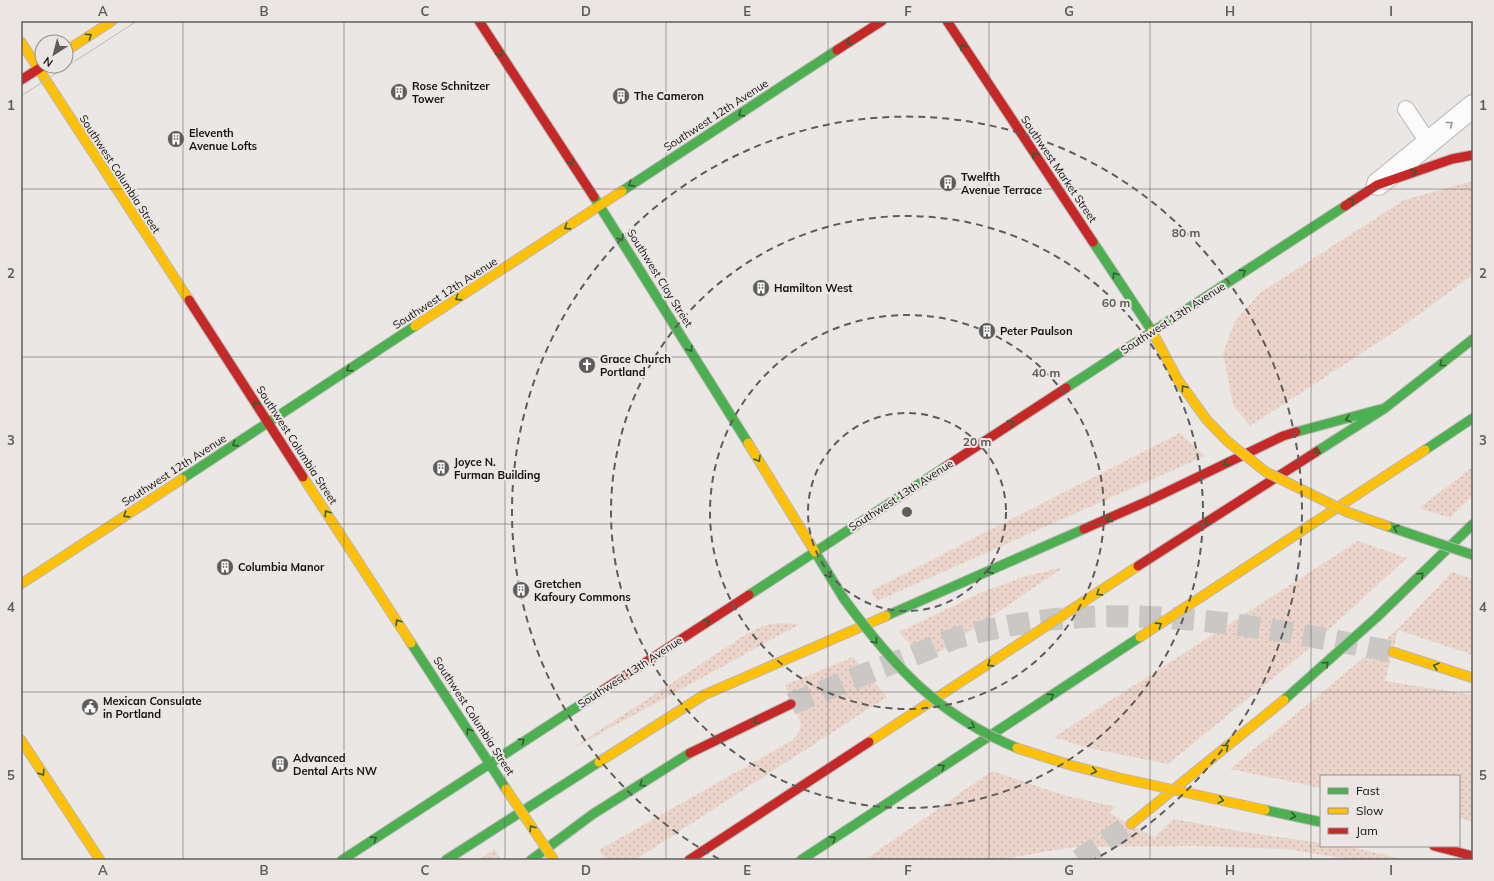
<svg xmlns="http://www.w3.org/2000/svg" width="1494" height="881" viewBox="0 0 1494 881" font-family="Mulish,sans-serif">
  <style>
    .grass { fill: url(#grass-dots) }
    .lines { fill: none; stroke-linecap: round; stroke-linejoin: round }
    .highway-tunnel { stroke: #cac7c5; stroke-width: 22; stroke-dasharray: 22 11; stroke-linecap: butt }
    .lane-casing { stroke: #b9b7b5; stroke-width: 18 }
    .street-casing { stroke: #b9b7b5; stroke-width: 24 }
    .fast-casing { stroke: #b9b7b5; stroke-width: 11 }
    .slow-casing { stroke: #b9b7b5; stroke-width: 11 }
    .jam-casing { stroke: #b9b7b5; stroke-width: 11 }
    .lane { stroke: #fcfbfb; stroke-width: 16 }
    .street { stroke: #fcfbfb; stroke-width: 22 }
    .fast { stroke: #4caf50; stroke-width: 9 }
    .slow { stroke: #ffc107; stroke-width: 9 }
    .jam { stroke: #c62828; stroke-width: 9 }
    .tram { stroke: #bdbcbb; stroke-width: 1 }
    .fast-bridge-casing { stroke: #b9b7b5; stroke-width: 11; stroke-linecap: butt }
    .slow-bridge-casing { stroke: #b9b7b5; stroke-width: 11; stroke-linecap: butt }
    .fast-bridge { stroke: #4caf50; stroke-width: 9 }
    .slow-bridge { stroke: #ffc107; stroke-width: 9 }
    .oneway { stroke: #306030 }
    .oneway2 { stroke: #939292 }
    .grid { fill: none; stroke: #5e5d5b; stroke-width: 1; stroke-opacity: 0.55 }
    .ring { fill: none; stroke: #5e5d5b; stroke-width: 2; stroke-dasharray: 7 5 }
    .labels { text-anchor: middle; stroke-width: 4; stroke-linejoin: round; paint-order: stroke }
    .poi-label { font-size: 11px; font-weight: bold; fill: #131211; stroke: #ebe6e4; text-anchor: start }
    .street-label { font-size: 11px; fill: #131211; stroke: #ebe6e4 }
    .centre { fill: #5e5d5b; stroke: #ebe6e4; stroke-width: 2 }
    .ring-label { font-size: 12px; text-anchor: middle; font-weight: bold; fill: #5e5d5b; stroke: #ebe6e4; stroke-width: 4; stroke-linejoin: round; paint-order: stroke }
    .neatline { fill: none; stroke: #5e5d5b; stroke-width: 1.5 }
    .grid-label { font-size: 13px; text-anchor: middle; font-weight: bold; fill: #5e5d5b }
  </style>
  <defs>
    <pattern id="grass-dots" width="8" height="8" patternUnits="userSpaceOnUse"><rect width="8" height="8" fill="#ebd5ca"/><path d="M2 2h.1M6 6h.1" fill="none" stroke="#c9b6ac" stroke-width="1.8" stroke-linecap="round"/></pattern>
  </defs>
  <rect width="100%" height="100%" fill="#eae7e5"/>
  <path class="grass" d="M1473,181v94l-76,55 -147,96 -17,-21 -10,-52 12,-32 25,-28 144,-93z
    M1180,433l25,23 -328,145 -6,-10z
    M1473,467v28l-23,23 -31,-10z
    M1358,541l49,17 -108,99 -131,107 -80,-16 -34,-11z
    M1064,567l-139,95 -26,-30 85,-41 43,-15z
    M1452,572l21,7v76l-75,-25 -13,51 88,14v127l-14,-4v-42h-138v12l-91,-19 168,-140z
    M776,623l24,1 -232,127 177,-116 15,-8z
    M853,657l34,40 -252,163h-30l-6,-10 194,-110 5,-6 3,-10 -16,-39z
    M992,771l71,24 53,12 -7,6 45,24 20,-18 64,12 83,12v3h26l59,14h-53l-66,-11 -92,-3 -121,1 -77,13h-132z
    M495,849l5,9 -2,2h-20z"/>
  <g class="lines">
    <path class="highway-tunnel" d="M791,704c40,-16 80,-33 121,-48 18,-7 37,-17 55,-21 142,-38 285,-11 426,17
      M1079,860l52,-36"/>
    <g class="lane-casing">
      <path id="lane" d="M1406,109l22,33"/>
    </g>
    <g class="street-casing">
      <path id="street" d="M1378,184l95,-78"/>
    </g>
    <g class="fast-casing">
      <path id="fast" d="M622,191l215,-141
        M594,197l154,246
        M1093,242l59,89
        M1066,388l279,-182
        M1296,432l89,-24
        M1425,450l48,-32
        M1316,452l69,-44 88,-69
        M182,479l233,-153
        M815,552l29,47
        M749,595l196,-128
        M886,616l198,-87
        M411,643l95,146
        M1284,700l93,-83 96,-93
        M1265,810l56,12
        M342,860l261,-170
        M446,860l153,-98
        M531,860l62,-46 97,-61
        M801,860l339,-223"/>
    </g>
    <g class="slow-casing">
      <path id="slow" d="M21,42l168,258
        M66,51l46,-30
        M415,326l207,-135
        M1152,331l26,49 28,39
        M748,443l67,109
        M303,477l108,166
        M21,584l161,-105
        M1140,637l285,-187
        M1393,652l80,26
        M21,740l79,120
        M869,742l269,-176
        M599,762l105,-67 182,-79
        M1131,824l153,-124"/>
    </g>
    <g class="jam-casing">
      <path id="jam" d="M479,21l115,176
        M947,21l146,221
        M837,50l45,-29
        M21,80l22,-14
        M1345,206l32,-21 75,-26 21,-4
        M189,300l114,177
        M945,467l121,-79
        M1084,529l66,-29 133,-64 13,-4
        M1138,566l178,-114
        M603,690l146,-95
        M690,753l101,-49
        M1434,846l39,10
        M689,860l180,-118"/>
    </g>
    <use href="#lane" class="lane"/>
    <use href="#street" class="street"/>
    <use href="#fast" class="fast"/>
    <use href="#slow" class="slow"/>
    <use href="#jam" class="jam"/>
    <path class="tram" d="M21,96l116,-75"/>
    <g class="fast-bridge-casing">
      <path id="fast-bridge" d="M1387,526l86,29
        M844,599c50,68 94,116 173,149"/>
    </g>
    <g class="slow-bridge-casing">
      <path id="slow-bridge" d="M1206,419l21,22 39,31 81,40 40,14
        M1017,748l53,17 50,13 145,32
        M506,789l48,71"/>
    </g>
    <use href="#fast-bridge" class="fast-bridge"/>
    <use href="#slow-bridge" class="slow-bridge"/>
  </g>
  <defs><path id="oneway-chevron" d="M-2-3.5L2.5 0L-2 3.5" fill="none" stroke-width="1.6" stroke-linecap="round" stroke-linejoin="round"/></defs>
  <g class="oneway">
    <use href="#oneway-chevron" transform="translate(89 36) rotate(-34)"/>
    <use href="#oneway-chevron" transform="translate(849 42) rotate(147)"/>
    <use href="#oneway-chevron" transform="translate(963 47) rotate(-124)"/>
    <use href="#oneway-chevron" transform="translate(500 54) rotate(57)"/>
    <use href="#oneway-chevron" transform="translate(741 114) rotate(147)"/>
    <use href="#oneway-chevron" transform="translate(1035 155) rotate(-124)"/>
    <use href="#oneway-chevron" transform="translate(571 162) rotate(57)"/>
    <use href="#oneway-chevron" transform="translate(1414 172) rotate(-19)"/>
    <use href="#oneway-chevron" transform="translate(631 184) rotate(147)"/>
    <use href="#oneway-chevron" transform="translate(1352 201) rotate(-33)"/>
    <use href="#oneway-chevron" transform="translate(567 227) rotate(147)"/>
    <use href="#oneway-chevron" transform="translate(621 238) rotate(57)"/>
    <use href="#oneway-chevron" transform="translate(1243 272) rotate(-33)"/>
    <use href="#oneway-chevron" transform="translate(1115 275) rotate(-124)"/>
    <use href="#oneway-chevron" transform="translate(458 298) rotate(147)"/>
    <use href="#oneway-chevron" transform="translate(690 349) rotate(58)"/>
    <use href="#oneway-chevron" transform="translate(1442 364) rotate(142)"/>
    <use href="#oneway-chevron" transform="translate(349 369) rotate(147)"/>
    <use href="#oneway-chevron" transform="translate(1184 388) rotate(-126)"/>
    <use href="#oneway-chevron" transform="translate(256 404) rotate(-123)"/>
    <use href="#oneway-chevron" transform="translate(1348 419) rotate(165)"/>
    <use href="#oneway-chevron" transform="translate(1011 423) rotate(-33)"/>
    <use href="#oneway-chevron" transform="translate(235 444) rotate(147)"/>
    <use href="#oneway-chevron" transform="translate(1317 451) rotate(148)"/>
    <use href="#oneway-chevron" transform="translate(758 459) rotate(59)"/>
    <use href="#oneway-chevron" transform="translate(1226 463) rotate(154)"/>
    <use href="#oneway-chevron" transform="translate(327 513) rotate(-123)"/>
    <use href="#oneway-chevron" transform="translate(126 515) rotate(147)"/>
    <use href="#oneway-chevron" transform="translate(1109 519) rotate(156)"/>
    <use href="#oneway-chevron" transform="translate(1207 522) rotate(146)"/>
    <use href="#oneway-chevron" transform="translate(1396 528) rotate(-161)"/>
    <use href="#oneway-chevron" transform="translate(990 571) rotate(156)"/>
    <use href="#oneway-chevron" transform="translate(829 575) rotate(59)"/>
    <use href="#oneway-chevron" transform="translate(1421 575) rotate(-44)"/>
    <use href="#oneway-chevron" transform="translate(1099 593) rotate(147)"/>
    <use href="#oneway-chevron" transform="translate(398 622) rotate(-123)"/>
    <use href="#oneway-chevron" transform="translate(707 622) rotate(-33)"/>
    <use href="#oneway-chevron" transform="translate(1159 625) rotate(-33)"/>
    <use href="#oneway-chevron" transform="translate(875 641) rotate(51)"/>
    <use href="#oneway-chevron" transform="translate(990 664) rotate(147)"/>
    <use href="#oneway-chevron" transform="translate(1326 664) rotate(-42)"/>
    <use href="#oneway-chevron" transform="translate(1436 666) rotate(-162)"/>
    <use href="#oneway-chevron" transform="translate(1051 696) rotate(-33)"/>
    <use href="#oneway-chevron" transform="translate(756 721) rotate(154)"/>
    <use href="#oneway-chevron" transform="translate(972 726) rotate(29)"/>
    <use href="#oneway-chevron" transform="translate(469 731) rotate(-123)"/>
    <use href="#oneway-chevron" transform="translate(522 741) rotate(-34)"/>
    <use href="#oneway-chevron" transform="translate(1226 747) rotate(-39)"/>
    <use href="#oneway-chevron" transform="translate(942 767) rotate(-33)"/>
    <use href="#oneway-chevron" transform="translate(1094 771) rotate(13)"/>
    <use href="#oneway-chevron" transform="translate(42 773) rotate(57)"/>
    <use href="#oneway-chevron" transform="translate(642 784) rotate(148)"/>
    <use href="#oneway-chevron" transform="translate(1221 800) rotate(13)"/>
    <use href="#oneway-chevron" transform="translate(1293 816) rotate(12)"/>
    <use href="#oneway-chevron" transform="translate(532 828) rotate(-124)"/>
    <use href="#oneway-chevron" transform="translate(374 839) rotate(-33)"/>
    <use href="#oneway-chevron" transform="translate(833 839) rotate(-33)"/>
  </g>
  <use class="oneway2" href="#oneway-chevron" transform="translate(1450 124) rotate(-39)"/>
  <path class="grid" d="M183,21v839M344,21v839M505,21v839M666,21v839M828,21v839M989,21v839M1150,21v839M1311,21v839M21,189h1452M21,357h1452M21,524h1452M21,692h1452"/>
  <g class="ring">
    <circle cx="907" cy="512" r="99"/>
    <circle cx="907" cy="512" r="197"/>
    <circle cx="907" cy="512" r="296"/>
    <path d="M719 859A395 395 0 1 1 1095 859"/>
  </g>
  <defs>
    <g id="building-disc" transform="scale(0.9)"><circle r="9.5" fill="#5e5d5b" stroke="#ebe6e4"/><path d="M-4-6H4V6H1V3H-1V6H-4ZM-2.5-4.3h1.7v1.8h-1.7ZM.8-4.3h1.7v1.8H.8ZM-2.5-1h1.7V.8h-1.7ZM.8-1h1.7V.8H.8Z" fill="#fff"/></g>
    <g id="church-disc" transform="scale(0.9)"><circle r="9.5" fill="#5e5d5b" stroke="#ebe6e4"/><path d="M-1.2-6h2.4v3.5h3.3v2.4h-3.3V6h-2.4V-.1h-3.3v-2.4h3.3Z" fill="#fff"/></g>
    <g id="civic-disc" transform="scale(0.9)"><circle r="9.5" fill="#5e5d5b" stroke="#ebe6e4"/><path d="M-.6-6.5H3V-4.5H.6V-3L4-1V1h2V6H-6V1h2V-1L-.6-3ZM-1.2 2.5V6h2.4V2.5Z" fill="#fff"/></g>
  </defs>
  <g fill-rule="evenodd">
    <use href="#building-disc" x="399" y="92"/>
    <use href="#building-disc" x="621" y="96"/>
    <use href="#building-disc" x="176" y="139"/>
    <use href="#building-disc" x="948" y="183"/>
    <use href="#building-disc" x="761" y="288"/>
    <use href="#building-disc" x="987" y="331"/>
    <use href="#church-disc" x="587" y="365"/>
    <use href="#building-disc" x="441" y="468"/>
    <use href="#building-disc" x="225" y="567"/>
    <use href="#building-disc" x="521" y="590"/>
    <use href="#civic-disc" x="90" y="707"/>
    <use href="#building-disc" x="280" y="764"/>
  </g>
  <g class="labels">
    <g class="poi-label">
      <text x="412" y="90">Rose Schnitzer<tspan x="412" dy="13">Tower</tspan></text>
      <text x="634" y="100">The Cameron</text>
      <text x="189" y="137">Eleventh<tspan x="189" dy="13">Avenue Lofts</tspan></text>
      <text x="961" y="181">Twelfth<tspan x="961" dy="13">Avenue Terrace</tspan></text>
      <text x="774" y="292">Hamilton West</text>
      <text x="1000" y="335">Peter Paulson</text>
      <text x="600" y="363">Grace Church<tspan x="600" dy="13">Portland</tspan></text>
      <text x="454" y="466">Joyce N.<tspan x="454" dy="13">Furman Building</tspan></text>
      <text x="238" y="571">Columbia Manor</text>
      <text x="534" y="588">Gretchen<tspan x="534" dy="13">Kafoury Commons</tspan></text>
      <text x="103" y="705">Mexican Consulate<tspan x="103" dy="13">in Portland</tspan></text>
      <text x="293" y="762">Advanced<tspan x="293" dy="13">Dental Arts NW</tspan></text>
    </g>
    <g class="street-label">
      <text transform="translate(716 115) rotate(-33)" y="4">Southwest 12th Avenue</text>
      <text transform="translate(1059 169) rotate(56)" y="4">Southwest Market Street</text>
      <text transform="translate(120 174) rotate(57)" y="4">Southwest Columbia Street</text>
      <text transform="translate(660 278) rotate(58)" y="4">Southwest Clay Street</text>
      <text transform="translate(445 293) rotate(-33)" y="4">Southwest 12th Avenue</text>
      <text transform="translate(1173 318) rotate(-33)" y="4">Southwest 13th Avenue</text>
      <text transform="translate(297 445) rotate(57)" y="4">Southwest Columbia Street</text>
      <text transform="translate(174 470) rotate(-33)" y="4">Southwest 12th Avenue</text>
      <text transform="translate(901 495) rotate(-33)" y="4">Southwest 13th Avenue</text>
      <text transform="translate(630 672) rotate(-33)" y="4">Southwest 13th Avenue</text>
      <text transform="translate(474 716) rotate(57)" y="4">Southwest Columbia Street</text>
    </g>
  </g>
  <circle cx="907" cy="512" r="6" class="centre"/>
  <g class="ring-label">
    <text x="1186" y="237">80 m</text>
    <text x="1116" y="307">60 m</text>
    <text x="1046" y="377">40 m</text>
    <text x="977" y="446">20 m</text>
  </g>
  <rect width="1494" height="881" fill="none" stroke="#ebe6e4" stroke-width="44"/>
  <rect x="1320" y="775" width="140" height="72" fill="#ebe6e4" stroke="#959190"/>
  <rect x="1328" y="788" width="20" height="6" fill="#4caf50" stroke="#959190"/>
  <text x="1356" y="795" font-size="12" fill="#131211">Fast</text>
  <rect x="1328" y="808" width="20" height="6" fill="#ffc107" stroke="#959190"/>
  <text x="1356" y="815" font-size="12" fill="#131211">Slow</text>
  <rect x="1328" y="828" width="20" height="6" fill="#c62828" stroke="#959190"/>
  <text x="1356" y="835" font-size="12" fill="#131211">Jam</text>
  <g transform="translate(54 54) rotate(216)"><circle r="19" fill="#ebe6e4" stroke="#959190"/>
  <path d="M0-3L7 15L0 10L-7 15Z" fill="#5e5d5b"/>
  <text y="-6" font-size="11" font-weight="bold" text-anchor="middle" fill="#131211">N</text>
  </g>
  <rect x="22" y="22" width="1450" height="837" class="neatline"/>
  <g class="grid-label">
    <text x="103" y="16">A</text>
    <text x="264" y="16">B</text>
    <text x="425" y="16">C</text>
    <text x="586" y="16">D</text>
    <text x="747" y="16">E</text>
    <text x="908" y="16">F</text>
    <text x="1069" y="16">G</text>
    <text x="1230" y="16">H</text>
    <text x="1391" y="16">I</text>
    <text x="11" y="110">1</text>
    <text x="1483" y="110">1</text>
    <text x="11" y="278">2</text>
    <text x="1483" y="278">2</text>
    <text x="11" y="445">3</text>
    <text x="1483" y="445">3</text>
    <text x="11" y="612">4</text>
    <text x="1483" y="612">4</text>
    <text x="11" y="780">5</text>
    <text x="1483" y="780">5</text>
    <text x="103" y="875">A</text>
    <text x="264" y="875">B</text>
    <text x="425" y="875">C</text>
    <text x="586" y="875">D</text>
    <text x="747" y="875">E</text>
    <text x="908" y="875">F</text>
    <text x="1069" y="875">G</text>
    <text x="1230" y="875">H</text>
    <text x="1391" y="875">I</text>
  </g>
</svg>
